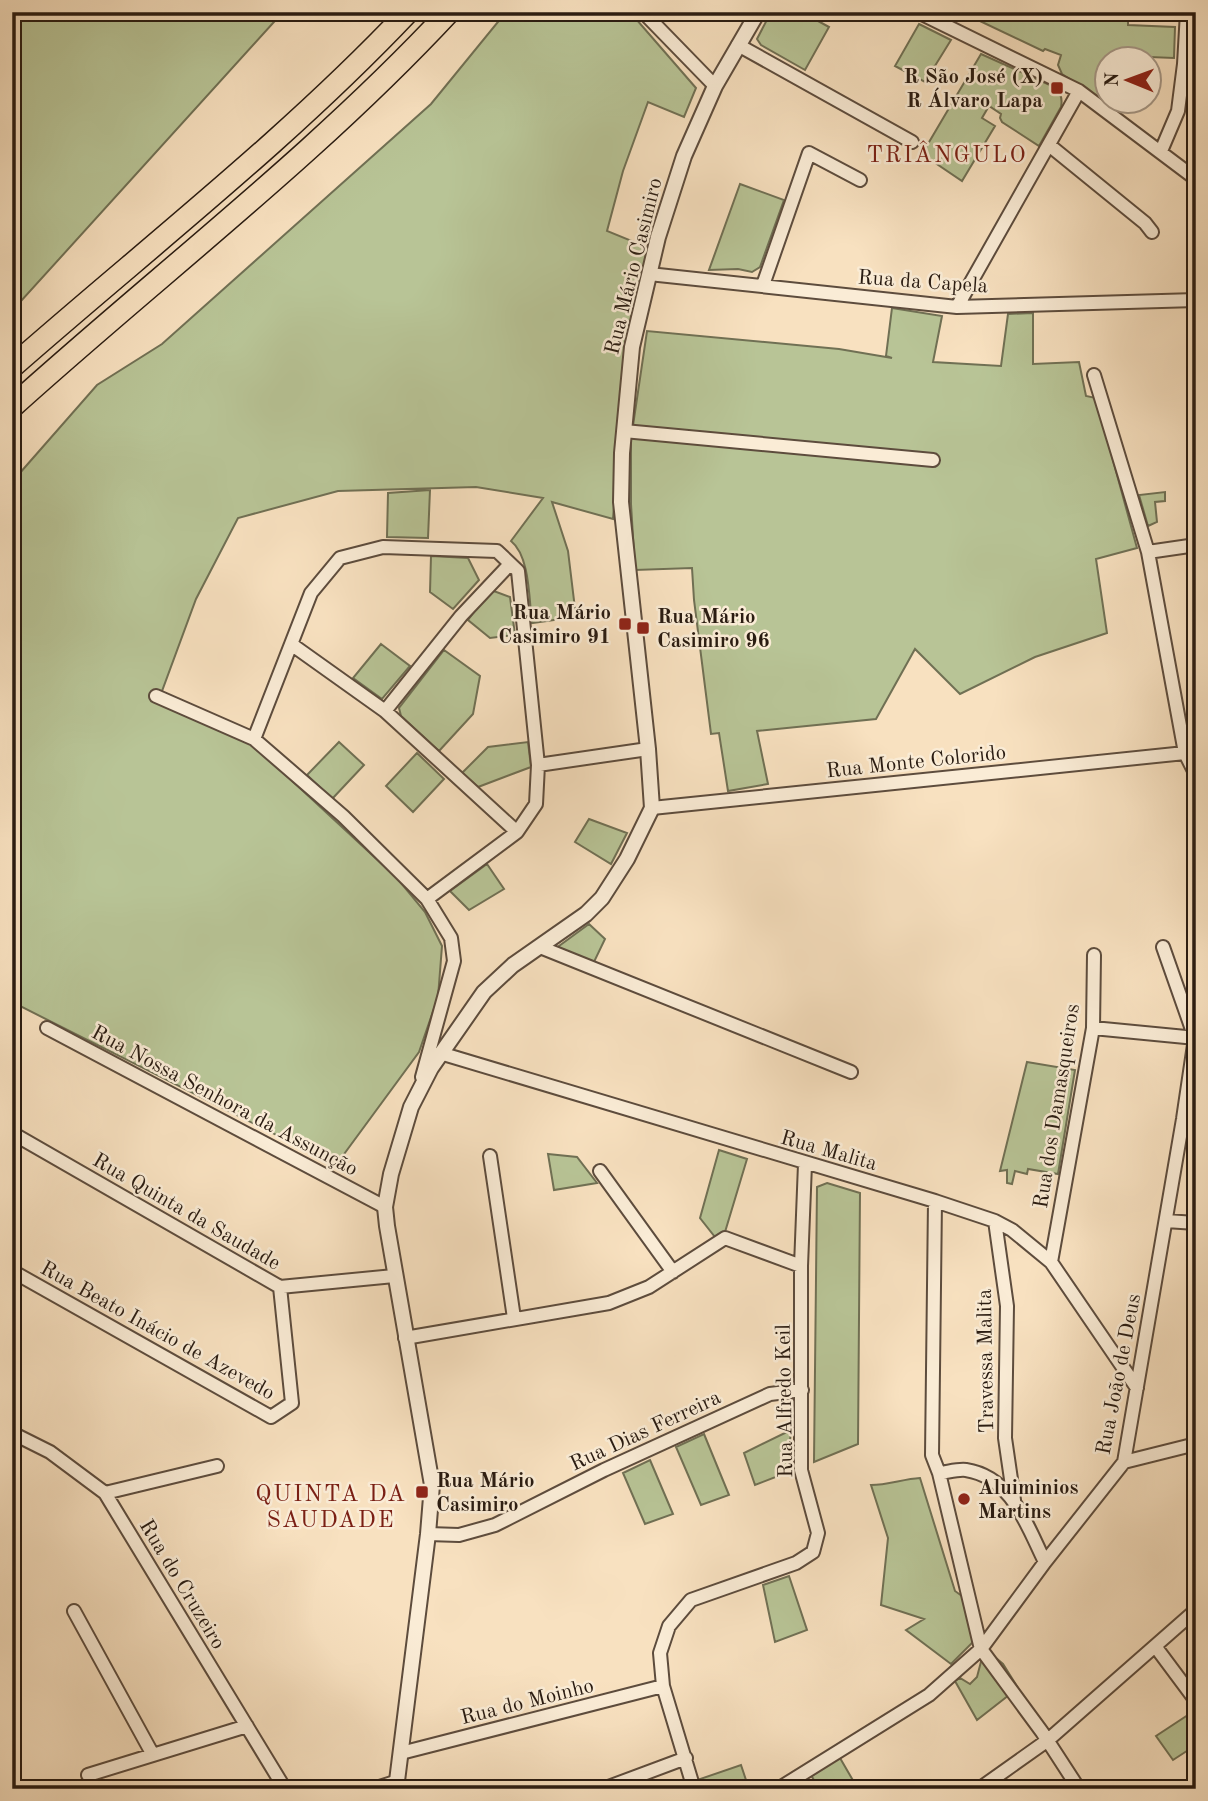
<svg xmlns="http://www.w3.org/2000/svg" width="1208" height="1801" viewBox="0 0 1208 1801" font-family="'Old Standard TT',serif">
  <style>
    .green { fill: #b8c496; stroke: #707054; stroke-width: 2 }
    .lines { fill: none; stroke-linecap: round; stroke-linejoin: round }
    .minor-casing { stroke: #5d4c3d; stroke-width: 16 }
    .tertiary-casing { stroke: #5d4c3d; stroke-width: 18 }
    .motorway-casing { stroke: #291b11; stroke-width: 24 }
    .minor { stroke: #faecd6; stroke-width: 12 }
    .tertiary { stroke: #faecd6; stroke-width: 14 }
    .motorway { stroke: #f8e1c0; stroke-width: 21 }
    .poi-dot { fill: #8f2418; stroke: #faecd6; stroke-width: 2.5 }
    .labels { text-anchor: middle; stroke-width: 5; stroke-linejoin: round; paint-order: stroke }
    .poi-label { font-size: 21px; font-weight: bold; fill: #291b11; stroke: #faecd6; text-anchor: start }
    .street-label { font-size: 21px; fill: #291b11; stroke: #faecd6 }
    .neighbourhood-label { font-size: 23px; letter-spacing: 2px; fill: #7a1f14; stroke: #faecd6 }
  </style>
  <rect width="100%" height="100%" fill="#f8e1c0"/>
  <filter id="stains"><feTurbulence type="fractalNoise" baseFrequency=".00286" numOctaves="4"/><feColorMatrix values="0 0 0 0 .2 0 0 0 0 .09 0 0 0 0 .02 0 0 0 .5 -.17"/></filter>
  <radialGradient id="worn" r=".72"><stop offset=".6" stop-color="#630" stop-opacity="0"/><stop offset="1" stop-color="#630" stop-opacity=".3"/></radialGradient>
  <path class="green" d="M12,12h271l-271,299z
    M506,12h124l66,76 -12,29 -36,-15 -25,69 -16,60 42,17 -16,64 -10,72 -10,135 -61,-17 16,49 8,66 -44,6c-3,-23 -2,-67 -21,-82l32,-43 -67,-11 -138,4 -100,27 -42,81 -38,103 90,38 149,138 28,34 17,34 -4,51 -19,55 -83,113 -324,-163v-520l85,-97 65,-41 269,-240z
    M771,12h37l-1,3 22,12 -24,43 -44,-25 -4,-6z
    M961,12h167v13l47,2 -1,31 -50,-2 -1,3 -17,1v42h7v2l-6,-1 -45,-29 -4,-9 3,-10 -16,-6 -2,2z
    M919,24l32,16 -26,42 -30,-16z
    M981,54l71,32c8,6 11,11 9,21l-22,39 -37,-24 -2,-4 1,-4 -12,-8 -7,12 13,8 -33,55 -40,-27z
    M740,184l44,16 -24,67 -8,5 -14,-3 -29,1z
    M892,308l50,8 -9,46 68,4 7,-52 25,-1v51l46,-2 7,34 10,2 41,150 -41,11 11,74 -72,24 -75,37 -45,-45 -39,70 -119,12 11,53 -40,7 -9,-58 -8,1 -17,-134 -2,-32 -57,2 -4,-66v-65l16,-108 192,18 53,9 -6,-2z
    M430,490l-2,48 -41,-1 1,-44z
    M1165,492v9l-10,1 2,20 -9,4 -9,-31z
    M431,556l37,2 11,22 -26,29 -23,-17z
    M491,590l19,7 5,38 -25,3 -22,-18z
    M381,644l29,22 -28,33 -29,-21z
    M444,650l36,26 -7,38 -34,37 -38,-35 -2,-8z
    M339,742l25,23 -32,34 -25,-24z
    M528,742l3,25 -53,20 -16,-14 26,-26z
    M417,753l27,26 -31,33 -27,-26z
    M589,819l38,14 -16,31 -36,-22z
    M487,864l17,25 -35,21 -19,-19z
    M589,924l16,15 -12,25 -34,-15v-3z
    M1027,1062l48,8 -17,104 -30,-5 -1,5 -12,-3 -3,13 -5,-1v-13l-7,1z
    M719,1150l28,9 -22,73 -10,5 -15,-19z
    M548,1154l29,3 20,26 -43,7z
    M827,1183l33,10 -2,251 -44,18 3,-275z
    M791,1430l-2,22 2,19 -36,14 -11,-32z
    M704,1434l25,61 -28,10 -25,-58z
    M650,1460l23,54 -28,10 -22,-51z
    M920,1478l35,113 11,8 7,43 -22,22 -45,-34 18,-11 -43,-14 7,-67 -17,-53c17,0 32,-6 49,-7z
    M789,1576l18,54 -32,12 -12,-57z
    M989,1652l14,12 15,24 -41,32 -22,-39 5,-3 10,6 7,-7 6,-23z
    M1194,1711l2,34 -23,15 -17,-24z
    M840,1758l18,31h-39l-8,-14z
    M741,1765l8,24h-45l-4,-10z"/>
  <g class="lines">
    <g class="minor-casing">
      <path id="minor" d="M643,12l72,74
        M918,12l161,79 117,88
        M738,45l174,97
        M1049,145l96,78 7,9
        M1161,151l17,-40 6,-47 3,-52
        M649,274l308,33 239,-7
        M763,285l46,-132 51,27
        M957,307l122,-216
        M1094,375l54,177 37,201 11,22
        M624,431l309,29
        M1148,552l48,-7
        M291,644l94,67 132,121
        M156,696l98,43 89,77 84,83 24,39 3,23 -32,116
        M385,711l76,-95 49,-52
        M254,739l57,-146 29,-35 43,-11 114,4 21,20 20,194 -2,39 -19,28 -90,67
        M538,765l110,-16
        M652,808l533,-55
        M540,947l311,125
        M47,1028l338,179
        M1093,1028l103,10
        M440,1053l495,148 60,20 17,9 39,32 86,126
        M12,1133l268,154 114,-11
        M490,1156l24,162
        M600,1171l73,101
        M935,1201l-3,254 7,18 42,176 61,83 37,57
        M995,1221l12,85 -2,132 9,62
        M1166,1221l30,2
        M1051,1262l42,-234 1,-73
        M12,1271l259,146 21,-14 -12,-116
        M405,1338l204,-35 40,-16 76,-49 76,28
        M12,1433l38,19 55,41 180,296
        M1124,1462l72,-18
        M939,1473c9,-1 19,-4 27,-3 46,7 61,56 79,92
        M105,1493l112,-27
        M428,1534l31,1 36,-10 109,-55 166,-76 32,-4
        M74,1611l79,144
        M1155,1646l41,55
        M401,1753l262,-67
        M88,1775l159,-49
        M373,1789l25,-8
        M603,1789l83,-31
        M694,1789l-31,-103 -3,-33 9,-27 22,-26 105,-37 17,-11 5,-19 -17,-63v-204l4,-102
        M778,1789l151,-94 52,-46 64,-87 79,-100 59,-343 12,-81 -32,-91
        M979,1789l69,-49 148,-130"/>
    </g>
    <g class="tertiary-casing">
      <path id="tertiary" d="M396,1789l32,-255 4,-49 -45,-259 -2,-19 6,-33 20,-67 20,-39 53,-76 29,-27 73,-51 16,-16 25,-39 25,-51 -4,-59 -27,-247 1,-49 10,-106 26,-110 26,-81 31,-70 43,-74"/>
    </g>
    <g class="motorway-casing">
      <path id="motorway" d="M12,367c133,-117 274,-226 396,-355
        M12,407c146,-132 303,-251 437,-395"/>
    </g>
    <use href="#minor" class="minor"/>
    <use href="#tertiary" class="tertiary"/>
    <use href="#motorway" class="motorway"/>
  </g>
  <g class="poi-dot">
    <rect x="1050" y="81" width="14" height="14" rx="3.5"/>
    <rect x="618" y="617" width="14" height="14" rx="3.5"/>
    <rect x="636" y="621" width="14" height="14" rx="3.5"/>
    <rect x="415" y="1485" width="14" height="14" rx="3.5"/>
    <circle cx="964" cy="1499" r="7"/>
  </g>
  <g class="labels">
    <g class="poi-label">
      <text x="1043" y="83" text-anchor="end">R São José (X)<tspan x="1043" dy="24">R Álvaro Lapa</tspan></text>
      <text x="611" y="619" text-anchor="end">Rua Mário<tspan x="611" dy="24">Casimiro 91</tspan></text>
      <text x="657" y="623">Rua Mário<tspan x="657" dy="24">Casimiro 96</tspan></text>
      <text x="436" y="1487">Rua Mário<tspan x="436" dy="24">Casimiro</tspan></text>
      <text x="978" y="1494">Aluiminios<tspan x="978" dy="24">Martins</tspan></text>
    </g>
    <g class="street-label">
      <text transform="translate(633 266) rotate(-76)" y="7">Rua Mário Casimiro</text>
      <text transform="translate(923 281) rotate(4)" y="7">Rua da Capela</text>
      <text transform="translate(916 761) rotate(-6)" y="7">Rua Monte Colorido</text>
      <text transform="translate(225 1100) rotate(28)" y="7">Rua Nossa Senhora da Assunção</text>
      <text transform="translate(1056 1106) rotate(-81)" y="7">Rua dos Damasqueiros</text>
      <text transform="translate(829 1150) rotate(16)" y="7">Rua Malita</text>
      <text transform="translate(187 1211) rotate(30)" y="7">Rua Quinta da Saudade</text>
      <text transform="translate(158 1330) rotate(29)" y="7">Rua Beato Inácio de Azevedo</text>
      <text transform="translate(985 1361) rotate(-91)" y="7">Travessa Malita</text>
      <text transform="translate(1118 1374) rotate(-79)" y="7">Rua João de Deus</text>
      <text transform="translate(784 1401) rotate(-91)" y="7">Rua Alfredo Keil</text>
      <text transform="translate(645 1430) rotate(-25)" y="7">Rua Dias Ferreira</text>
      <text transform="translate(183 1584) rotate(59)" y="7">Rua do Cruzeiro</text>
      <text transform="translate(527 1701) rotate(-14)" y="7">Rua do Moinho</text>
    </g>
    <g class="neighbourhood-label">
      <text x="947" y="162">TRIÂNGULO</text>
      <text x="331" y="1501">QUINTA DA<tspan x="331" dy="26">SAUDADE</tspan></text>
    </g>
  </g>
  <rect width="1208" height="1801" fill="none" stroke="#f8e1c0" stroke-width="42"/>
  <rect x="14" y="14" width="1180" height="1773" fill="none" stroke="#291b11" stroke-width="3.5"/>
  <rect x="21" y="21" width="1166" height="1759" fill="none" stroke="#291b11" stroke-width="2"/>
  <g transform="translate(1128 80) rotate(271)"><circle r="33" fill="#faecd6" stroke="#a69887" stroke-width="2"/>
  <path d="M0-5L12 26L0 18L-12 26Z" fill="#8f2418"/>
  <text y="-10" font-size="19" font-weight="bold" text-anchor="middle" fill="#291b11">N</text>
  </g>
  <rect width="100%" height="100%" filter="url(#stains)"/>
  <rect width="100%" height="100%" fill="url(#worn)"/>
</svg>
